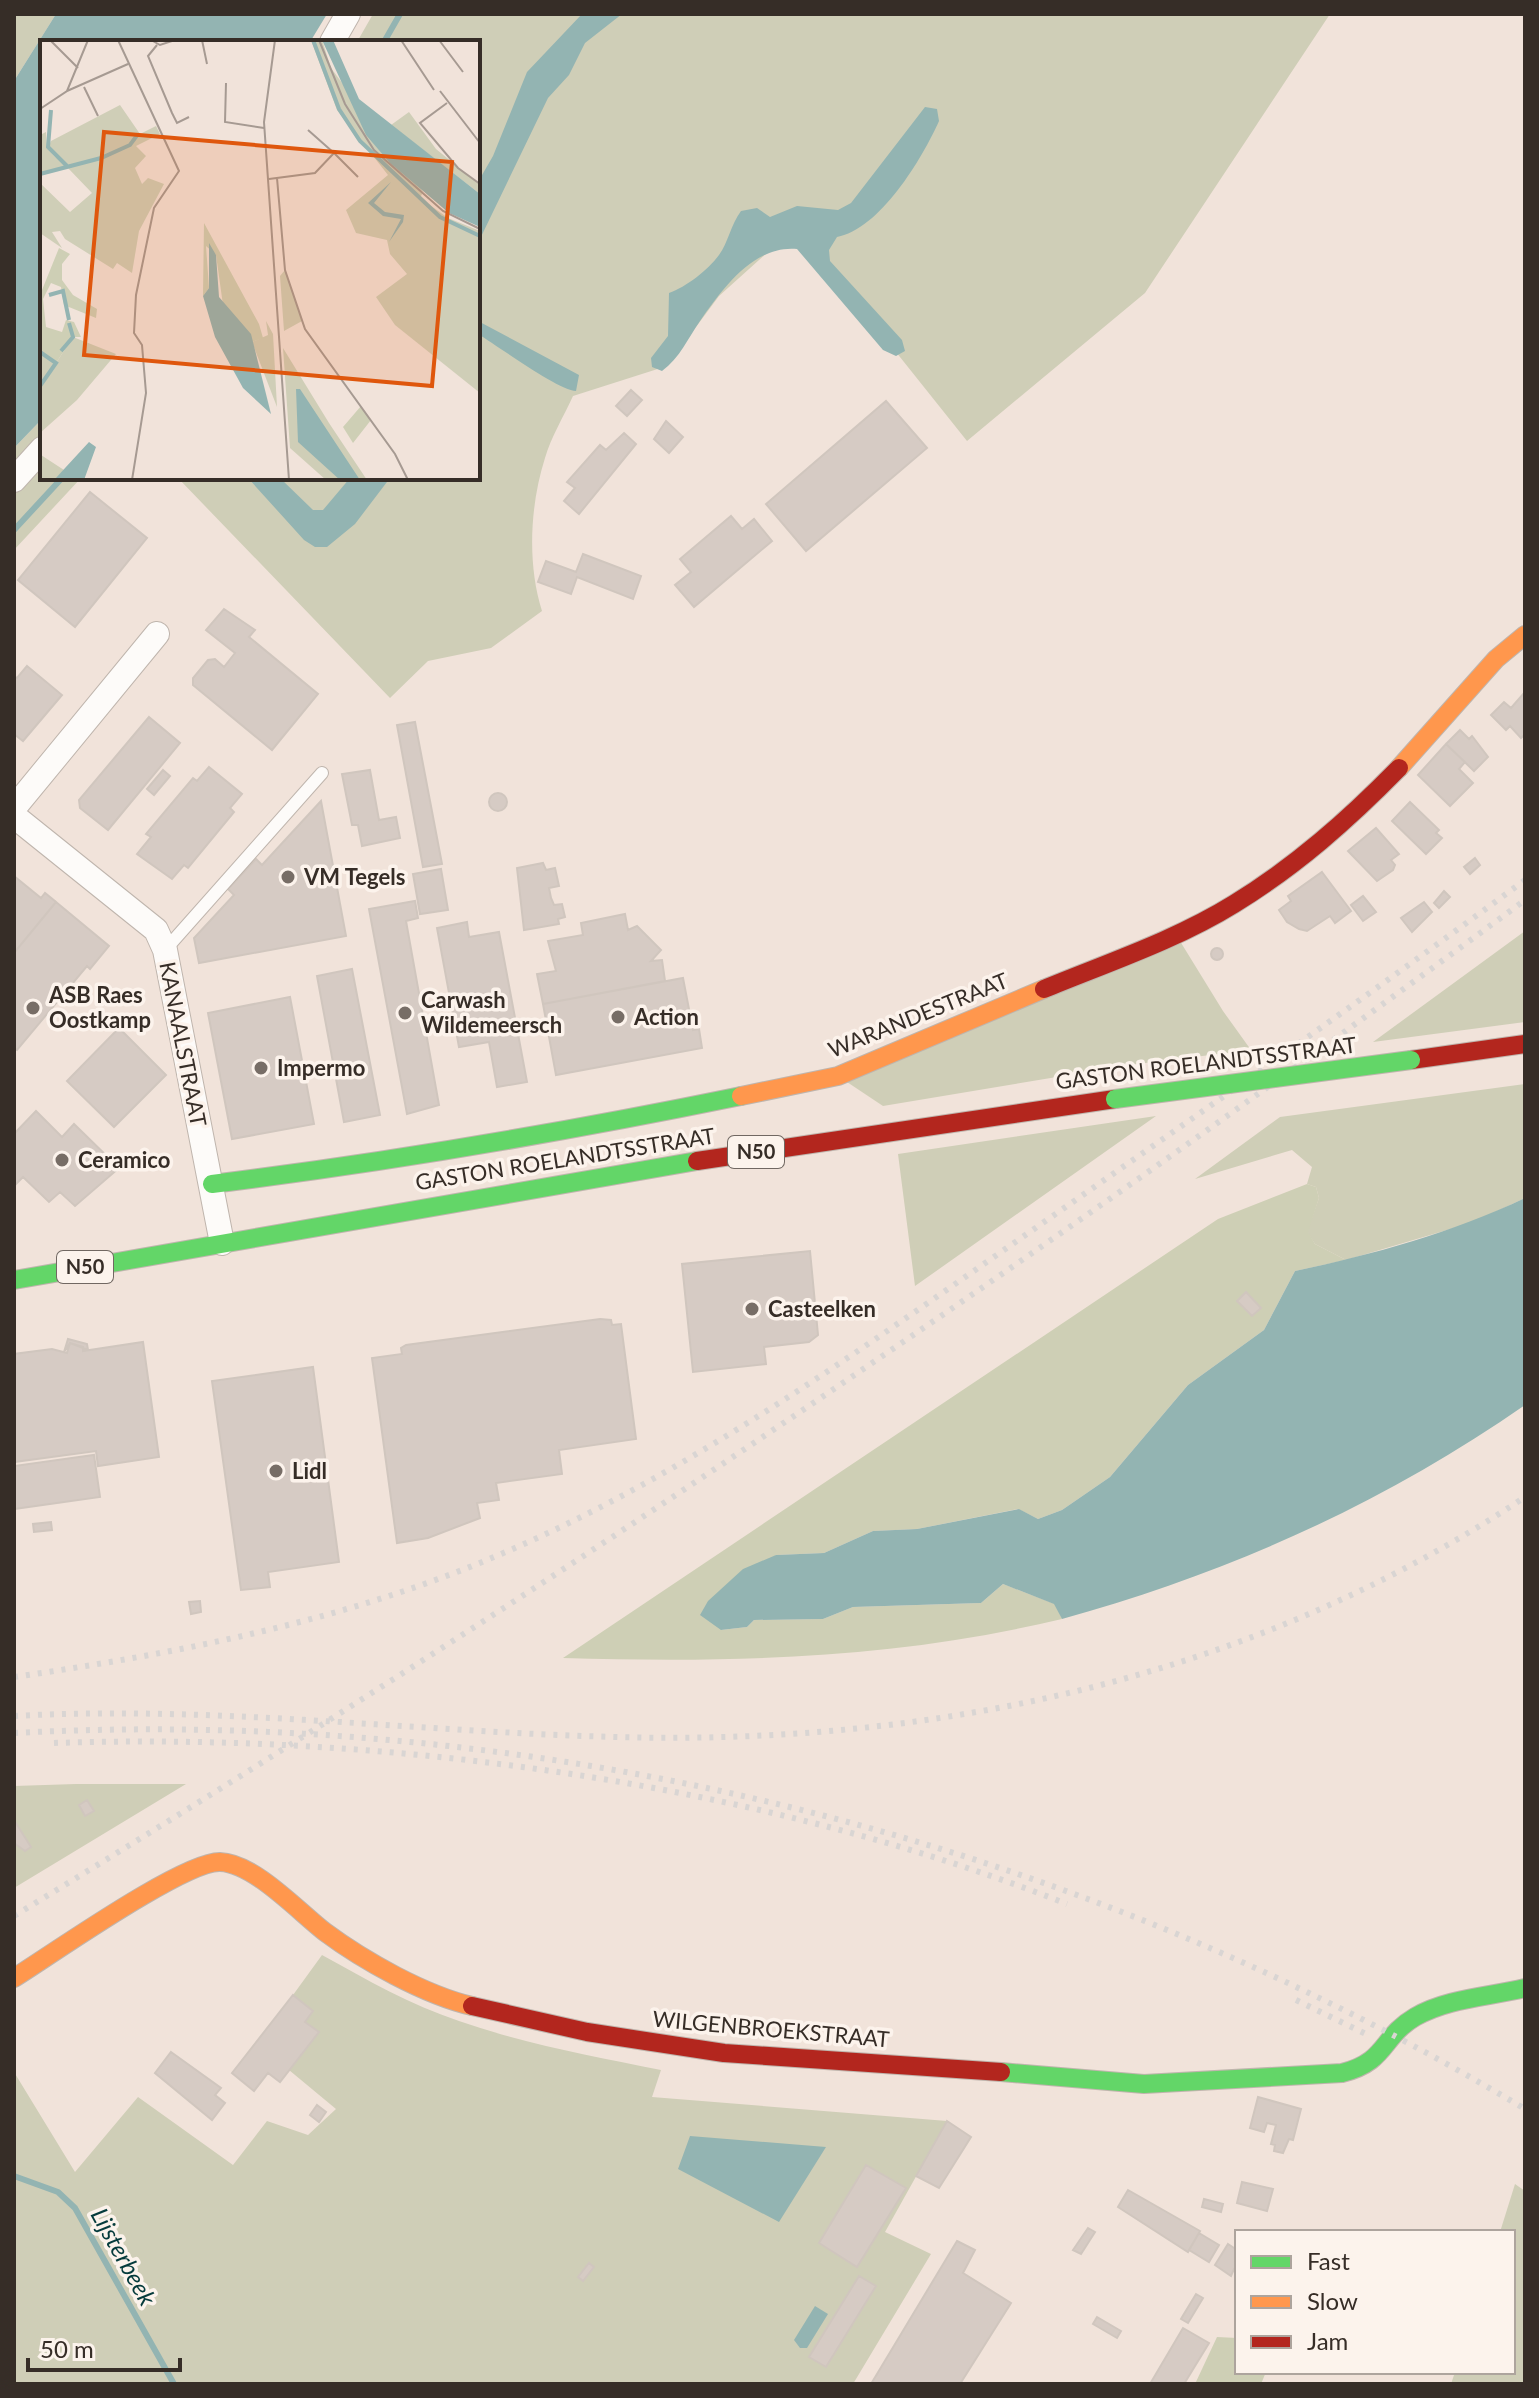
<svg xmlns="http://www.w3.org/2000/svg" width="1539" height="2398" viewBox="0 0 1539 2398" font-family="Lato,sans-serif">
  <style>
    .green { fill: #cfceb7 }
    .forest { fill: #cecfb5 }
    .water { fill: #93b4b2 }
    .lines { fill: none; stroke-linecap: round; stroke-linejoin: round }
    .stream { stroke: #93b4b2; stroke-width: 6 }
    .building { fill: #d6cbc4; stroke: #d0c6be; stroke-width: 2 }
    .lane-casing { stroke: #bfb5ad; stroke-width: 14 }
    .street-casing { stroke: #bfb5ad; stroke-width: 26 }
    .fast-casing { stroke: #bfb5ad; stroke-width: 20 }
    .slow-casing { stroke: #bfb5ad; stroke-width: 20 }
    .jam-casing { stroke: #bfb5ad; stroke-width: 20 }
    .lane { stroke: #fdfbf9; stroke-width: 12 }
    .street { stroke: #fdfbf9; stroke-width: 24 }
    .fast { stroke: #63d668; stroke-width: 18 }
    .slow { stroke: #ff974d; stroke-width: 18 }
    .jam { stroke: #b3261e; stroke-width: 18 }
    .rail { stroke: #d9d5d3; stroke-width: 6; stroke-dasharray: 4 8; stroke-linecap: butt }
    .fast-bridge-casing { stroke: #bfb5ad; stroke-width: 20; stroke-linecap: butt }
    .fast-bridge { stroke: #63d668; stroke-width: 18 }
    .poi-dot { fill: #776d66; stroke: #fcf3ec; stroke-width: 3 }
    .labels { text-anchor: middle; stroke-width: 7; stroke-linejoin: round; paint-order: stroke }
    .shield { fill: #fcf3ec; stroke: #716862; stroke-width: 2 }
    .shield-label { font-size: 20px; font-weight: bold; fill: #362d27 }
    .poi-label { font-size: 22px; font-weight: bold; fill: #362d27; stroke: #fcf3ec; text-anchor: start }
    .street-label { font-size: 22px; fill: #362d27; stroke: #fcf3ec }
    .water-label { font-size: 24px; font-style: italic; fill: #053b3c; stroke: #fcf3ec }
    .inset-river { fill: none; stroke: #93b4b2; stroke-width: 4 }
    .inset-road { fill: none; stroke: #a69a92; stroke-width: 2 }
    .view { fill: #df570d; fill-opacity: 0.15; stroke: #df570d; stroke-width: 4 }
    .inset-edge { fill: none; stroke: #362d27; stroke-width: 4 }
  </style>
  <rect width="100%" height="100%" fill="#f1e3da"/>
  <path class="green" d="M14,14h42l-42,67z
    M373,14h957l-185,279 -178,148 -158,-198 -19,-3 -22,12 -49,44 -52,70 -94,30c-9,20 -22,41 -28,62 -15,47 -18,106 -3,153l-51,37 -63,13 -38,37 -212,-220h300v-436h-121z
    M42,419v59h39l-67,72v-102z
    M1525,931v91l-152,20z
    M1175,933l48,78 28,39 -122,15 -246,41 -45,-30z
    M1525,1084v114l-51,24 -128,38 -31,-16 -8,-12 12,-34 -3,-11 -9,-3 5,-17 -20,-17 -97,29 85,-62z
    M1156,1116l-241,170 -17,-132z
    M76,1784h110l-172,104v-102z
    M322,1955c45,25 89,50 137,66 66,23 134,35 202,49l-9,27 295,24 -62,111 46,22 -78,130h-839v-312l61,100 63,-75 95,68 34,-44 41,14 28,-26 -47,-39 30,-38 -14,-10 8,-11 -20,-16z
    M1515,2184l10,7v193h-74l4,-12h58v-140h-13z"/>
  <path class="forest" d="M1307,1184l9,3 3,11 -11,34 7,12 31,16 -51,11 -31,59 -76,55 -78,92 -48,33 -24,9 -20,-10 -101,20 -44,2 -49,22 -48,2 -55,75 26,-3 7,-7 69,-1 30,-12 128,-4 22,-19 52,20 7,15c-168,40 -327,44 -499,39l655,-439z
    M1217,2337l20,1v34h29l-5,12h-66z"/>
  <path class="water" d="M56,14h271l-17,28h-268v377l-28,29v-367z
    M582,14h40l-37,29 -16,32 -21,23 -70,145v-61l15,-26 34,-84z
    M925,107l12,2 2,12c-17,38 -59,108 -102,116l-8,13 1,11 72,79 3,11 -9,5 -13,-6 -86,-101c-43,-4 -74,39 -97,72 -12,17 -20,37 -38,50l-10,-4 -1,-9 17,-22 1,-43c17,-6 39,-23 50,-38 9,-12 12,-31 22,-44l16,-3 13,9 27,-11 41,4 13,-7z
    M478,321l101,54 -3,16c-17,0 -78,-45 -98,-57z
    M248,478h32l33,32h10l27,-32h40l-35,46 -28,23h-12l-11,-7z
    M1525,1198v207c-142,99 -297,168 -463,214l-8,-15 -51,-20 -22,19 -128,4 -30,12 -69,1 -7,7 -26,3 -21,-15 8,-14 35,-32 33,-14 48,-2 49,-22 44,-2 102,-20 19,10 24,-9 48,-33 78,-92 76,-55 31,-59c80,-17 156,-38 230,-73z
    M690,2136l136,11 -47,75 -101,-53z
    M815,2306l13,8 -21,34h-7l-6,-8z"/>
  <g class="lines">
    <path class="stream" d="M384,42l16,-28
      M14,530l48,-52
      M14,2176l44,16 17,16 99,176"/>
  </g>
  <path class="building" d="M631,390l11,10 -15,16 -11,-10z
    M886,401l41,47 -121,103 -40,-47z
    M666,421l17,16 -14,16 -15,-14z
    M624,433l12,11 -57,70 -15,-13 11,-13 -8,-6 33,-37 6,5z
    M90,492l57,46 -72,89 -57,-47z
    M731,516l11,13 12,-10 18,22 -78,66 -19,-22 16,-13 -11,-13z
    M583,554l58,22 -8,23 -56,-22 -6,17 -33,-12 8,-21 30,11z
    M224,609l31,21 -6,7 69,57 -46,56 -79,-65v-7l15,-18 7,-1 9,8 11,-14 -29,-23z
    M27,666l35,29 -39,46 -9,-7v-58l3,2z
    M1525,692v42l-4,4 -11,-12 -4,4 -15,-15 13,-13 7,6z
    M149,717l31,26 -72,87 -28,-22 -1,-8z
    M415,722l27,142 -19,3 -26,-142z
    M1460,730l9,9 3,-3 16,21 -14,14 -28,-27z
    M1446,744l19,18 -6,7 14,14 -23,23 -32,-31z
    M209,767l33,27 -12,14 4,4 -46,56 -4,-3 -12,14 -35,-25 14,-17 -5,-3 47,-56 4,3z
    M163,770l7,6 -16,19 -7,-6z
    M370,770l9,50 17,-3 4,21 -38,8 -4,-21h-6l-10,-51z
    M489 802a9 9 0 1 1 18 0a9 9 0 1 1-18 0Z
    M321,801l25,135 -147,27 -5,-25 40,-43 -6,-6 28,-30 6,6z
    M1410,802l29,28 -3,3 6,5 -16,16 -34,-33z
    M1376,828l23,26 -8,6 4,5 -2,5 -16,11 -29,-30z
    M1475,858l5,7 -10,9 -6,-7z
    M543,863l3,7 9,-2 4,18 -10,2 2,10 3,7 8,-1 3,13 -7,2 1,5 -35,6 -7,-62z
    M441,869l7,41 -28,4 -7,-40z
    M1322,872l29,39 -16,12 -5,-7 -23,15 -8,-2 -12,-7 -8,-12 12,-9 -3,-5z
    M14,876l27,22 4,-5 11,9 -42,51z
    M1444,891l6,6 -11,11 -5,-5z
    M1363,896l13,16 -13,9 -12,-16z
    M415,901l3,17 -12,3 33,184 -32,9 -38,-205z
    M56,902l53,44 -19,23 -3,-3 -70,84 -3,-2v-95z
    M1424,902l8,10 -20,20 -11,-14z
    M625,914l3,16 9,-4 24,24 -10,11 11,-1 3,21 -122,23 -6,-30 19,-3 -8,-30 35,-6 -2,-12z
    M467,922l2,15 30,-5 28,150 -30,5 -8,-45 -30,5 -22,-119z
    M1211 954a6 6 0 1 1 12 0a6 6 0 1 1-12 0Z
    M352,969l28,146 -36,7 -27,-146z
    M683,978l10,52 6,-1 3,19 -146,27 -13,-71z
    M290,997l24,127 -82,15 -24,-126z
    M119,1028l47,47 -52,52 -47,-46z
    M36,1111l26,26 12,-13 45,44 -44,38 -15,-14 -11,10 -26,-25 -9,9v-52z
    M810,1251l8,84 -9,7 -45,5 2,17 -73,8 -11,-108z
    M1246,1292l15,16 -9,8 -15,-15z
    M600,1319l11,1 1,5 9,-1 15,115 -77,11 3,24 -66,9 3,17 -22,3 3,15 -52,20 -31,5 -25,-185 30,-4 -1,-6 5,-3z
    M68,1339l19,5 1,6 -18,-7 -6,9z
    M143,1342l16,115 -61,9 -2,-15 -82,11v-108l38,-5 15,4 3,-10 13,4v4z
    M313,1367l26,195 -71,10 2,15 -29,3 -29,-209z
    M94,1455l6,42 -86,12v-43z
    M51,1522l1,8 -18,2 -1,-8z
    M200,1601l1,11 -10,2 -2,-12z
    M87,1800l7,11 -9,5 -6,-11z
    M14,1820l17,27 -6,4 -11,-8z
    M293,1995l20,16 -8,11 14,10 -39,50 -12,-9 -14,18 -22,-18z
    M171,2052l50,36 -6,7 10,8 -13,17 -57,-47z
    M1258,2097l43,12 -8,31 -4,-1 -6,14 -9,-2 1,-6 -4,-1 5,-19 -9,-2 -3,9 -14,-4z
    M317,2105l9,7 -7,10 -9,-7z
    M947,2121l24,16 -32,51 -23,-12z
    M866,2165l40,23 -49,79 -38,-24z
    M1242,2182l31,7 -6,22 -30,-8z
    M1128,2190l72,41 -12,21 -70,-45z
    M1204,2199l19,5 -2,8 -19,-5z
    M1088,2228l7,4 -14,22 -8,-4z
    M1199,2233l20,12 -10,17 -20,-12z
    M957,2241l18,9 -12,23 48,30 -51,81h-89z
    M1228,2244l9,6v21l-3,-2 -3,7 -16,-11z
    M589,2263l5,4 -11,14 -5,-4z
    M859,2276l17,10 -50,81 -17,-10z
    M1196,2294l7,4 -15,25 -7,-4z
    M1097,2317l24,14 -4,7 -24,-14z
    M1183,2328l26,15 -25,41h-34z"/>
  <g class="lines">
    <g class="lane-casing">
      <path id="lane" d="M165,950l157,-177"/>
    </g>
    <g class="street-casing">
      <path id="street" d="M332,42l16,-28
        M14,480l28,-31
        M14,808l143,-174
        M14,816l142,114 9,20 57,293"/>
    </g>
    <g class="fast-casing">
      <path id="fast" d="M212,1184c178,-22 353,-52 529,-88
        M14,1280l683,-119
        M1001,2072l143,12 198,-11c45,-11 39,-36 73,-56 33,-19 74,-20 110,-29"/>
    </g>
    <g class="slow-casing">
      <path id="slow" d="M1399,768l97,-109 29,-24
        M741,1096l97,-20 206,-87
        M14,1978c37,-23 170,-117 206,-116 34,1 79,50 105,70 39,29 100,63 147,74"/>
    </g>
    <g class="jam-casing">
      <path id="jam" d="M1044,989c63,-26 132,-49 190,-85 62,-38 114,-84 165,-136
        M1411,1060l114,-16
        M697,1161l418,-62
        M472,2006l115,26 137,21 277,19"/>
    </g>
    <use href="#lane" class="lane"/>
    <use href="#street" class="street"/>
    <use href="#fast" class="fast"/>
    <use href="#slow" class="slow"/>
    <use href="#jam" class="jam"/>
    <path class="rail" d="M14,1677c152,-22 304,-51 448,-107 202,-79 375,-204 552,-327 172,-120 343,-239 511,-363
      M14,1716c201,-11 402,16 602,21 321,9 639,-60 909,-240
      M14,1733c527,-28 1058,105 1511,376
      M54,1743c333,-11 702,39 1013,161
      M14,1916c519,-316 1022,-655 1511,-1016
      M1296,2000l72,35"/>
    <g class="fast-bridge-casing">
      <path id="fast-bridge" d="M1115,1099l296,-39"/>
    </g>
    <use href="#fast-bridge" class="fast-bridge"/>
  </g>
  <g class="poi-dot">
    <circle cx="288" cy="877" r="8"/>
    <circle cx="33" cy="1008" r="8"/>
    <circle cx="405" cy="1013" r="8"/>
    <circle cx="618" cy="1017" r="8"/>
    <circle cx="261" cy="1068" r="8"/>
    <circle cx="62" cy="1160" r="8"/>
    <circle cx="752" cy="1309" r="8"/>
    <circle cx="276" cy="1471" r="8"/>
  </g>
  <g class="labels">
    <g class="shield">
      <rect x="728" y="1136" width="56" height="32" rx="6"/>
      <rect x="57" y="1251" width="56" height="32" rx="6"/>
    </g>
    <g class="shield-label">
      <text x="756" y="1159">N50</text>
      <text x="85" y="1274">N50</text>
    </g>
    <g class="poi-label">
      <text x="304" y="885">VM Tegels</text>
      <text x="49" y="1003">ASB Raes<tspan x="49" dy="25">Oostkamp</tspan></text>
      <text x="421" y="1008">Carwash<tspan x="421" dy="25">Wildemeersch</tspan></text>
      <text x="634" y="1025">Action</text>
      <text x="277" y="1076">Impermo</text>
      <text x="78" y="1168">Ceramico</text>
      <text x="768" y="1317">Casteelken</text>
      <text x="292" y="1479">Lidl</text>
    </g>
    <g class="street-label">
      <text transform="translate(918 1015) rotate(-22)" y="8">WARANDESTRAAT</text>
      <text transform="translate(183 1044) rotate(79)" y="8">KANAALSTRAAT</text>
      <text transform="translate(1206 1063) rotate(-7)" y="8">GASTON ROELANDTSSTRAAT</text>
      <text transform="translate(565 1159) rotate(-9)" y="8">GASTON ROELANDTSSTRAAT</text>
      <text transform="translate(771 2029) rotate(5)" y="8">WILGENBROEKSTRAAT</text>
    </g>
    <g class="water-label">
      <text transform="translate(123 2257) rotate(61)" y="8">Lijsterbeek</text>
    </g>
  </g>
  <g transform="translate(40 40)">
    <rect width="440" height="440" fill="#f1e3da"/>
    <path d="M271,0h11l9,28 92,124 -3,6 28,20 32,13v162l-85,-68 -19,-28 31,-23 -17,-20 -3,-14 -31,-7 -10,-23 42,-35 -51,-65zM80,65l20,29 16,-8 4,8 -24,12 10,10 -11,12 7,16 6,-6 16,6 -25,47 -7,42 -15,-10 -4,6 -48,-30 -5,-8 -8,1 10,16 -22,-15v-50l30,29 22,-19 -25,-26 -27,6v-38l6,-3 1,16 9,10 -8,-11 3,-6zM369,72l27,37 44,36v9l-89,-69zM245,230l17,51 -18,10 -4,-55zM226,281l7,13 4,73 -25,-65 16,-7zM33,297l43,17 -39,46 -37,33v-81l16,11zM243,308l46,75 38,57h-41l-36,-32zM1,415l23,15 -10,10h-14z" fill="#cfceb7"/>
    <path d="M164,183l55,101 4,14 -11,4 -29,-37 -7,-50 -10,-9 3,42 -6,8zM19,208l11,6 -8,10v16l11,15 24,14 -1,9 -32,-13 -3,-18 -10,-4 -8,16 3,28 16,5 4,-12 8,2 7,15h-8l-17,26 -16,-11v-57zM321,366l10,14 -18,23 -10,-16z" fill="#cecfb5"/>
    <path d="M282,0h11l26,59 121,95v33l-31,-14 -59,-50 -24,-28zM351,142l-17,21 11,9 19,3 -1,7 -14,20 12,-23 -18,-3 -15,-13zM169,203l7,12 3,42 32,37 20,80 -28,-26 -28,-51 -12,-41 6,-8zM256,349h4l60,91h-20l-42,-38zM49,402l7,5 -12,33h-30z" fill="#93b4b2"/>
    <path class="inset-river" d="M273,0l26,69 21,32 80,76 40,19M11,70l-3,37 19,19M0,134l61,-16 29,-13 8,-11M9,255l14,-4 6,29M21,311l12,-14 -4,-14M0,312l16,11 -16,23"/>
    <path class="inset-road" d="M10,0l28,28M78,0l61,131 -25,37 -18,87 -2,38 8,12 4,48 -14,87M111,0l9,5 15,-5M162,0l5,24M235,0l-11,82 25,358M279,0l26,64 29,46 69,61 37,18M361,0l33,50M399,0l24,32M117,5l-9,11 24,57 5,10 12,-6M186,43l-1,39 39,6M44,47l14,29M27,51l61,-27M400,51l40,52M407,63l-27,20 38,45 22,16M0,69l27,-18 21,-51M268,90l26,23M237,138l8,92 20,59 90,125 13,26M229,139l46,-6 19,-20 24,24"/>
    <path class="view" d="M64,92l348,30 -20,224 -348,-31z"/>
    <rect width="440" height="440" class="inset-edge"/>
  </g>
  <rect width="1539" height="2398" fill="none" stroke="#362d27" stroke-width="32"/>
  <rect x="1235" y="2230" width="280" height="144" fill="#fcf3ec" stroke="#ada49d" stroke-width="2"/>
  <rect x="1251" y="2256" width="40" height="12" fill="#63d668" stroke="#ada49d" stroke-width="2"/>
  <text x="1307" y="2270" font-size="24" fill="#362d27">Fast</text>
  <rect x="1251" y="2296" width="40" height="12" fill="#ff974d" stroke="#ada49d" stroke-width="2"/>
  <text x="1307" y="2310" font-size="24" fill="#362d27">Slow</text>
  <rect x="1251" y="2336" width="40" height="12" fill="#b3261e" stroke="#ada49d" stroke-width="2"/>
  <text x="1307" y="2350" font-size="24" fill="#362d27">Jam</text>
  <path d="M28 2358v12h152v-12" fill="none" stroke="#362d27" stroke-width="4"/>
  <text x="40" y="2358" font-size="24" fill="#362d27" stroke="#fcf3ec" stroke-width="6" paint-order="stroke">50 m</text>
</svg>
